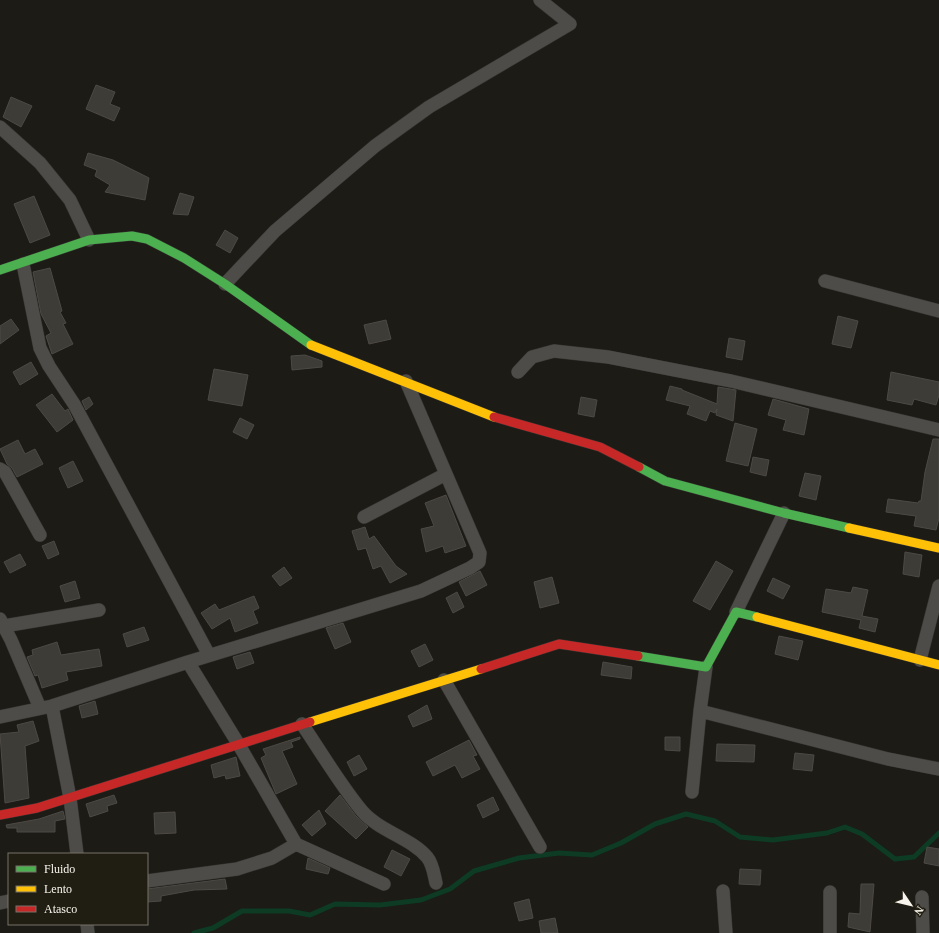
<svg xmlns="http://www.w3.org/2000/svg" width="939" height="933" viewBox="0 0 939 933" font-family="Georgia,serif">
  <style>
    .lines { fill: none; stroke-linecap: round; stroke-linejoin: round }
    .stream { stroke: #0d3b24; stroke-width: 5 }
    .building { fill: #3e3c37; stroke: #4d4a46 }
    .street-casing { stroke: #353430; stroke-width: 14 }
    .fast-casing { stroke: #353430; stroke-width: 10 }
    .slow-casing { stroke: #353430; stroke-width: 10 }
    .jam-casing { stroke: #353430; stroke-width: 10 }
    .street { stroke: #4d4c48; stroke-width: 13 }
    .fast { stroke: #4caf50; stroke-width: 9 }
    .slow { stroke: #ffc107; stroke-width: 9 }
    .jam { stroke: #c62828; stroke-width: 9 }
  </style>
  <rect width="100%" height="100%" fill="#1c1b16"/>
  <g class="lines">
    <path class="stream" d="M194,933l19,-5 29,-17h47l21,4 25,-11 45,1 41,-5 29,-11 24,-18 45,-13 40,-5 33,2 29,-12 34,-19 31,-10 29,7 25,16 33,3 54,-7 18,-6 17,7 33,25 19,-2 25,-24"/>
  </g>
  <path class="building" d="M96,85l19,7 -5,12 10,4 -6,13 -28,-12z
    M11,97l21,9 -11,21 -18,-10z
    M88,153l25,7 36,18 -4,22 -40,-8 5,-7 -15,-9 2,-6 -13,-5z
    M180,193l14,4 -6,18 -15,-1z
    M34,196l16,39 -20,8 -16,-39z
    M225,230l13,8 -8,15 -14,-8z
    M50,268l12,43 -2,1 6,11 -3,1 10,20 -21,10 -6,-18 5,-3 -10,-19 -8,-42z
    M838,316l20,5 -7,27 -19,-4z
    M11,319l8,11 -19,14v-18z
    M386,320l5,19 -22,5 -5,-19z
    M729,338l16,3 -3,19 -16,-3z
    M305,355l17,6v6l-30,3 -1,-14z
    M31,362l7,12 -18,11 -7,-13z
    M214,369l34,6 -6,31 -34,-6z
    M891,372l48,10v13l-3,10 -22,-6 -2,6 -25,-5z
    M670,386l12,3v1l35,14 1,-17 18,3 -3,31 -17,-6 1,-6 -2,4 -5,-2 -4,10 -19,-7 3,-8 -24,-6z
    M52,394l13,17 3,-2 5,11 -16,12 -21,-27z
    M89,397l4,7 -7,6 -4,-9z
    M581,397l16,3 -3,17 -16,-3z
    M773,399l36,10 -5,26 -21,-5 3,-10 -18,-5z
    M240,418l14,7 -7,14 -14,-7z
    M735,423l22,6 -9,37 -22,-5z
    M933,439h6v79l-3,12 -22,-4 2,-10 -30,-4 2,-13 30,4 1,-2h2l4,-29z
    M18,440l7,14 10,-5 8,15 -26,13 -5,-9 -5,-4 -7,-15z
    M753,457l16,3 -3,16 -16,-4z
    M73,461l10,20 -15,7 -9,-20z
    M805,473l16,3 -5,24 -17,-4z
    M446,495l20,51 -21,7 -2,-7 -17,6 -5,-23 13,-3 -9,-23z
    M365,527l4,12 5,-3 22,30 11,8 -17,9 -9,-17 -8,3 -7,-21 -8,2 -6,-19z
    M54,541l5,13 -11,5 -6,-13z
    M905,552l17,3 -3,22 -16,-3z
    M20,554l6,11 -16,8 -6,-11z
    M716,561l17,10 -23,39 -17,-9z
    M284,567l8,11 -12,8 -8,-10z
    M480,571l7,14 -21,11 -7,-14z
    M552,577l7,26 -19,5 -6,-26z
    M773,578l17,8 -7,13 -16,-8z
    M75,581l5,17 -15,4 -5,-16z
    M853,587l15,3 -6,26 16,3 -3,13 -16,-4 2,-8 -39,-8 4,-23 25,4z
    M457,592l7,15 -11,6 -7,-15z
    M254,596l5,12 -6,3 5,12 -23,9 -5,-14 -18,11 -11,-16 14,-9 4,6z
    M343,623l8,19 -16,7 -9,-21z
    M144,627l5,13 -22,7 -4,-13z
    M779,636l24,5 -5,19 -23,-6z
    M57,642l4,13 38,-6 3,17 -36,6 2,8 -26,8 -4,-13 -3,1 -8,-19 6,-2 -1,-5z
    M425,644l8,16 -14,7 -8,-16z
    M250,652l4,11 -17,6 -4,-12z
    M603,662l29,5 -1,12 -30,-4z
    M95,701l3,13 -16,4 -3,-12z
    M427,705l5,14 -19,8 -5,-11z
    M33,721l6,20 -14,5 4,52 -24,5 -5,-69 19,-2 -2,-7z
    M300,737v2l-9,3 2,5 -11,4 15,33 -21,10 -15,-36 5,-3 -3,-6z
    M665,737h15v14l-15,-1z
    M469,740l8,15 -4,1 7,13 -18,9 -7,-13 -22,11 -7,-14z
    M717,744l38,1 -1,17 -38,-1z
    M795,753l19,2 -2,16 -19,-2z
    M359,755l8,14 -13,7 -7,-14z
    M236,757l4,19 -14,3 -1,-4 -11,3 -3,-13z
    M114,795l3,8 -10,3 1,5 -18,6 -4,-13z
    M340,795l16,21 12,11 -12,12 -31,-28z
    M493,797l6,13 -16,8 -6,-13z
    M319,810l7,14 -14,12 -10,-11z
    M63,811l2,8 -10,2v11h-38v-4h-10l-1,-3 33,-6z
    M175,812l1,21 -21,1 -1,-21z
    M927,847l12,2v17l-15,-3z
    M392,850l18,9 -9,17 -17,-9z
    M308,858l22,10 -2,6 -22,-5z
    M740,869l21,1 -1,15 -21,-1z
    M225,879l2,10 -33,1 -33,6v5l-14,1v-13z
    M861,884h13l-4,48 -22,-5 1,-14 11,1z
    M529,899l4,19 -14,3 -5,-18z
    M555,918l3,15h-17l-2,-12z"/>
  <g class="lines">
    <g class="street-casing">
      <path id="street" d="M0,127l40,36 30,37 19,40
        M23,264l17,84 9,18 25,38 135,251
        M825,281l114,30
        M225,284l50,-53 100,-85 54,-39 141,-83 -30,-24
        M518,372l14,-15 22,-6 54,6 123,24 208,49
        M0,469l5,3 35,63
        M364,517l82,-43
        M736,612l48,-99
        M0,619l11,21 29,68
        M4,626l95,-16
        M920,660l19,-74
        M188,662l233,-71 49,-23 9,-6 1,-9 -74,-172
        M444,680l96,167
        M52,706l18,92 7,56
        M700,711l6,-44
        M0,717l52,-11 136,-44 51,83 57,99
        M302,724c19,28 39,62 60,87 17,20 49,27 65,46 6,7 7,18 9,26
        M692,792l8,-81 188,48 51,10
        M147,881l90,-12 35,-11 24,-14 88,40
        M723,891l3,42
        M922,897l1,36
        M0,903l9,-2
        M87,924l1,9
        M830,933v-41"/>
    </g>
    <g class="fast-casing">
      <path id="fast" d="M0,270l89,-30 43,-4 15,3 37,19 41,26 86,61
        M639,467l26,14 119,32 65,15
        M638,656l68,11 30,-55 21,5"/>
    </g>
    <g class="slow-casing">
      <path id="slow" d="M311,345l183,72
        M849,528l90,20
        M757,617l182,48
        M310,722l171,-53"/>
    </g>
    <g class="jam-casing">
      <path id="jam" d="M494,417l106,30 39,20
        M481,669l78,-25 79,12
        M0,815l37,-7 273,-86"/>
    </g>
    <use href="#street" class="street"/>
    <use href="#fast" class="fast"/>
    <use href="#slow" class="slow"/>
    <use href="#jam" class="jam"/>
  </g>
  <rect x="8" y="853" width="140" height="72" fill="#201d12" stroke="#767369"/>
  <rect x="16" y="866" width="20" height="6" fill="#4caf50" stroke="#767369"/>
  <text x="44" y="873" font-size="12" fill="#f6f4ec">Fluido</text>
  <rect x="16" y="886" width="20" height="6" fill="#ffc107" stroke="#767369"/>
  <text x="44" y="893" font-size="12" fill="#f6f4ec">Lento</text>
  <rect x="16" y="906" width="20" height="6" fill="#c62828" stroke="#767369"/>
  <text x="44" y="913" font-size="12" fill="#f6f4ec">Atasco</text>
  <g transform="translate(911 905) rotate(125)" stroke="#201d12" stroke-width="3" paint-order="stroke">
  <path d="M0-3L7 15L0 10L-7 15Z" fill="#f6f4ec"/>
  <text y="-6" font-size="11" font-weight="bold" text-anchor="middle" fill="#f6f4ec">N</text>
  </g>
</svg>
